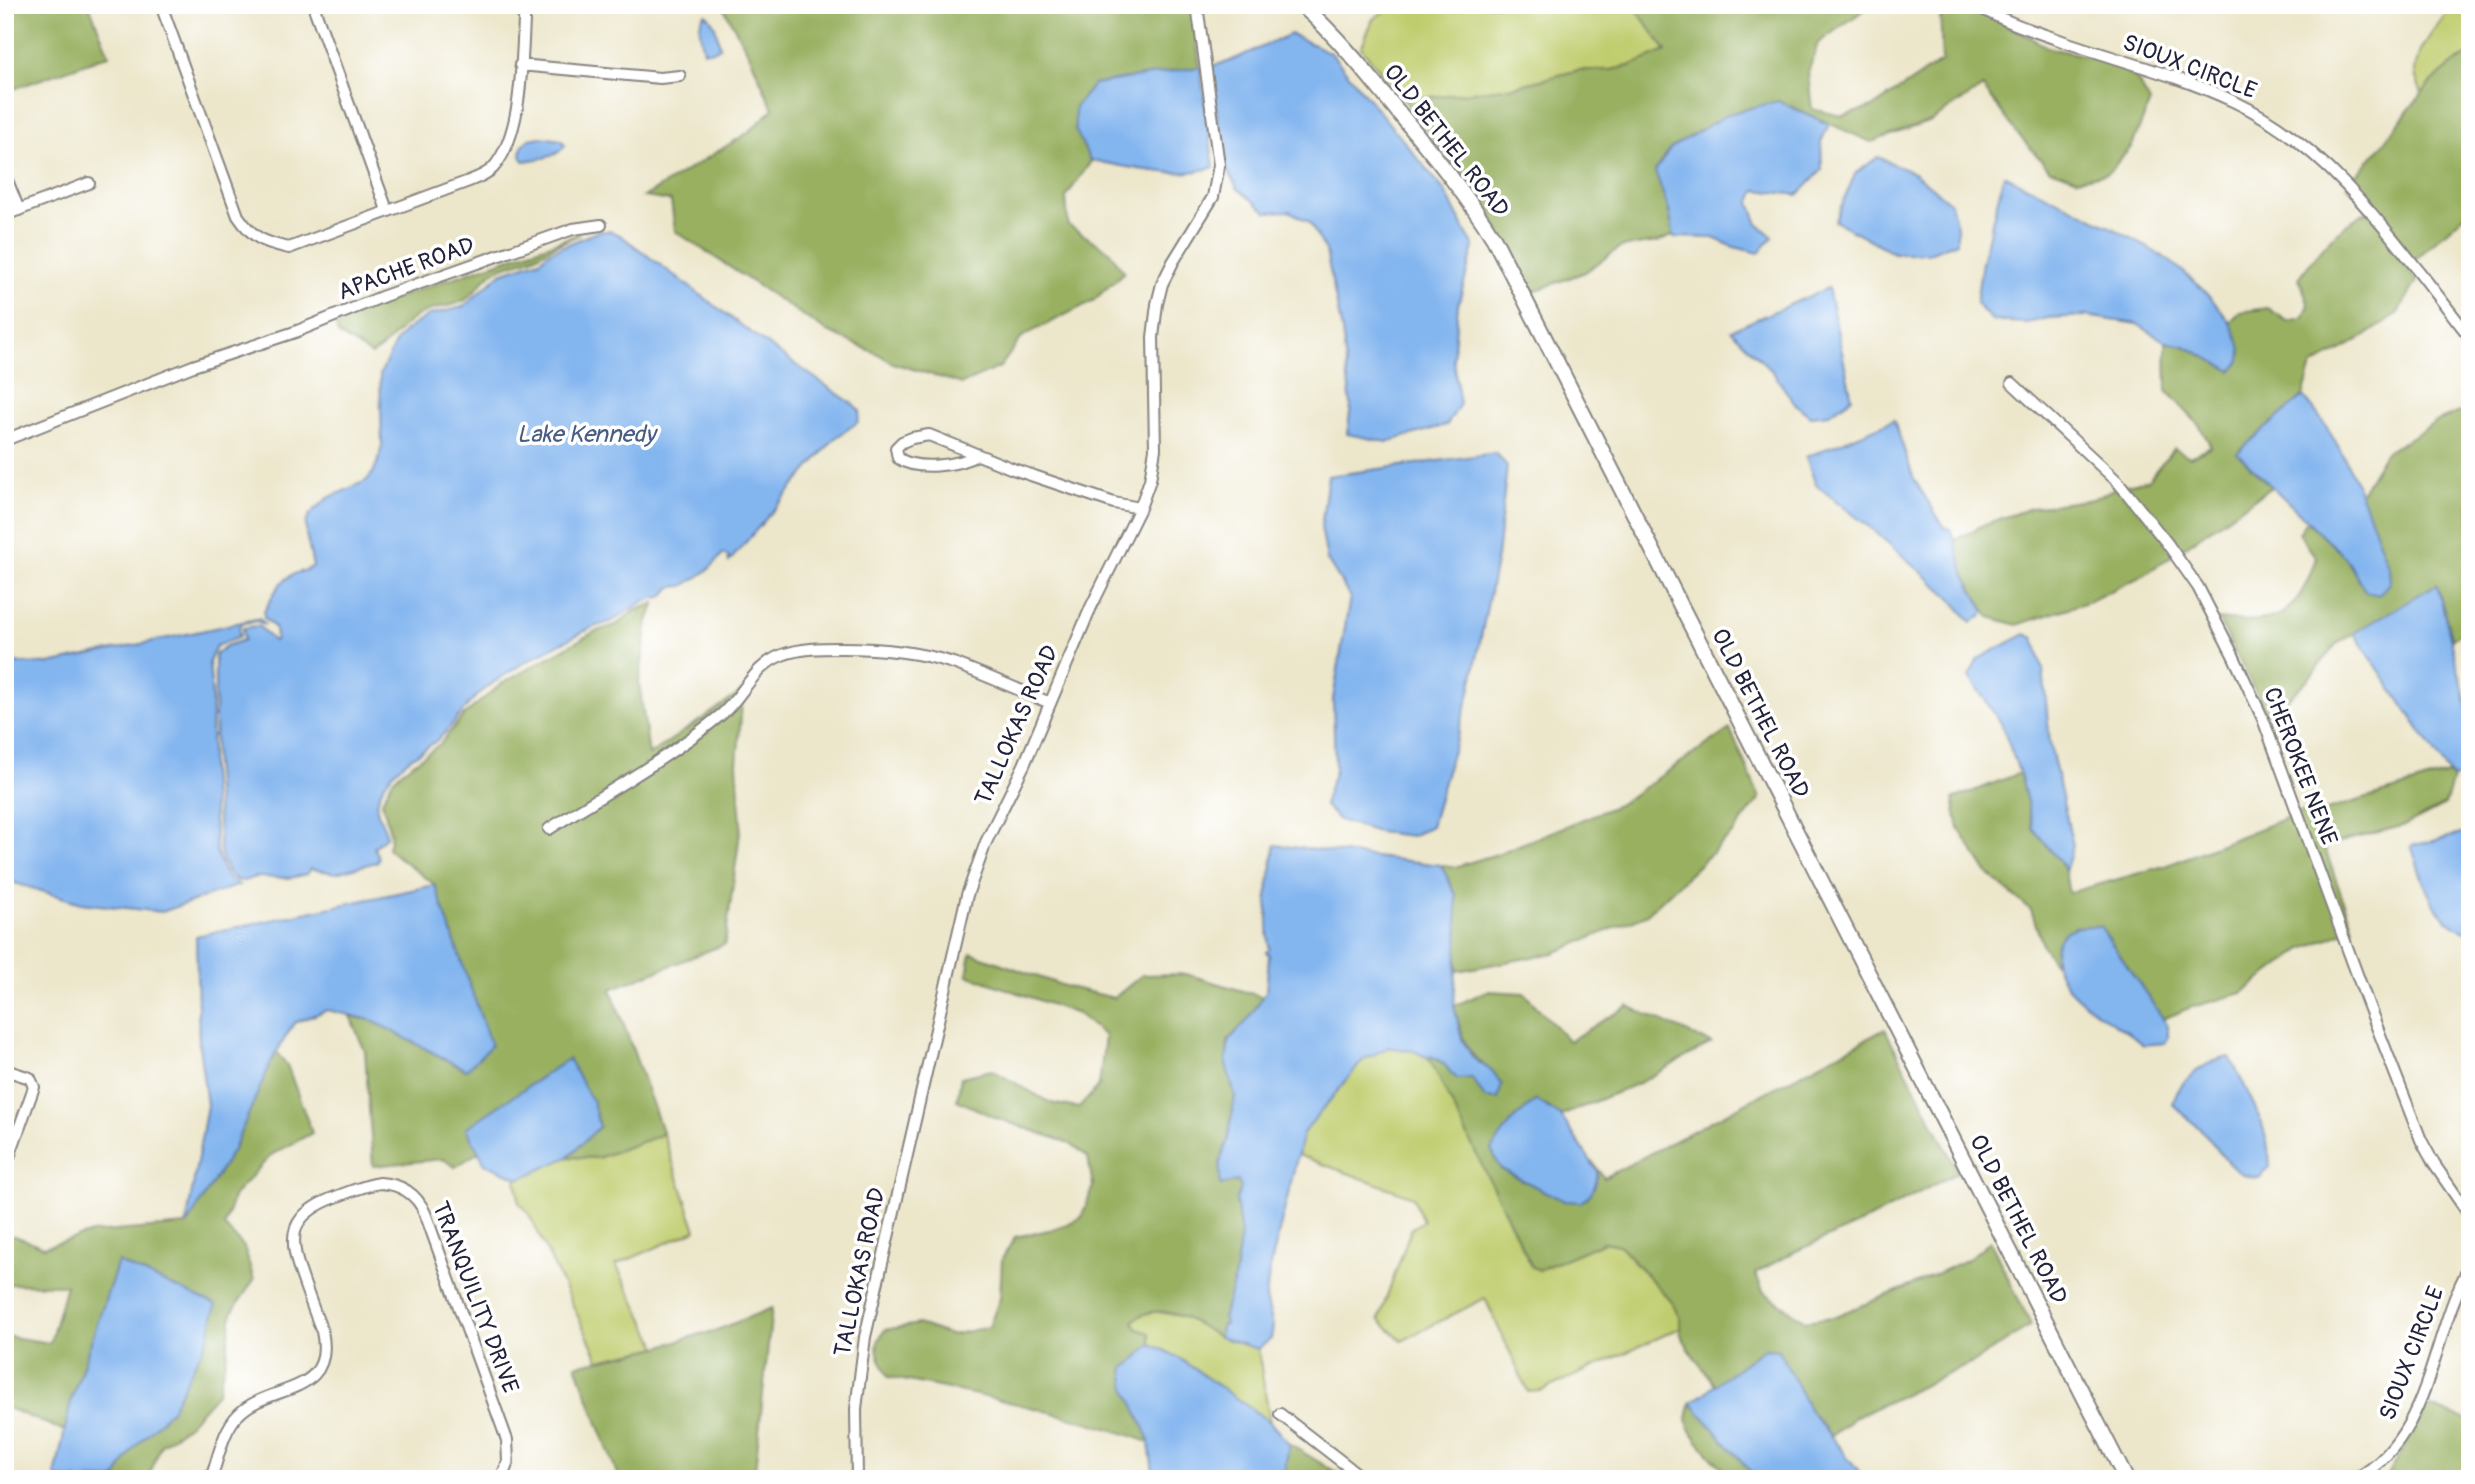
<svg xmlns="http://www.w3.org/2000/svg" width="2475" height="1484" viewBox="0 0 2475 1484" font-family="Pangolin,sans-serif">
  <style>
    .green { fill: #c0cd6e; stroke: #717854; stroke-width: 2 }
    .forest { fill: #98b061; stroke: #5d694e; stroke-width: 2 }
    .water { fill: #83b5ef; stroke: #526c95; stroke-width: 2 }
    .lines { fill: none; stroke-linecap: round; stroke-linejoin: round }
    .minor-casing { stroke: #878482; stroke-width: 14 }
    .tertiary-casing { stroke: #878482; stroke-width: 18 }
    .minor { stroke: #fff; stroke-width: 10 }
    .tertiary { stroke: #fff; stroke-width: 14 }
    .labels { text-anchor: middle; stroke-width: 7; stroke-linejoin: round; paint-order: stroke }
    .street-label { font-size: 23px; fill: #22223b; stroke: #fff }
    .water-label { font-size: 24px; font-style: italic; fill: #495d83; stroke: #fff }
  </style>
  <rect width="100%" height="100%" fill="#fff"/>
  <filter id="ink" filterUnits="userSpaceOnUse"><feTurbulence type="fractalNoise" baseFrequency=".0143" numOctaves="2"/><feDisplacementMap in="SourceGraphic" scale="14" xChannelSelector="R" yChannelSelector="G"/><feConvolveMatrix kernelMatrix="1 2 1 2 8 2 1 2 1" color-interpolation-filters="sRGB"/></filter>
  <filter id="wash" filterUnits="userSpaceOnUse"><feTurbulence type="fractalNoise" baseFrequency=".00686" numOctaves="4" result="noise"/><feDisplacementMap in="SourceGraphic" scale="28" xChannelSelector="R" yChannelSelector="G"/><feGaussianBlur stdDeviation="1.57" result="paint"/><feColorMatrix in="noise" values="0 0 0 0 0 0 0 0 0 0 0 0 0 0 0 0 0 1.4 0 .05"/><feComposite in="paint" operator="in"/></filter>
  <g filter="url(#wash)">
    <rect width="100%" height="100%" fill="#ece6ca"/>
    <path class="green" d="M1394,5h239l34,46 -38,15 -18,4h-32l-66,17 -109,13 -43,-52 12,-29z
      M2453,5h17v49l-12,6 -36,33c-2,-6 -7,-14 -7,-21 1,-23 25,-49 38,-67z
      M1388,1047c16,2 34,3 44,15l107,208 65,-28 15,3 52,56 9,18v9l-139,63 -13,1 -43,-94 -83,43 -23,-22 32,-90 12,-8 -10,-24 -115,-42 5,-22 60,-73z
      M663,1134l33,96 -80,35 42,82 -59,13 -71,-148 -9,-9 -3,-26 5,1 47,-21 30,1z
      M1154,1311l31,6 34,20 39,12 12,73 -94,-66 -25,-12 -2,-11 -12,-4 -4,-8 8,-6z"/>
    <path class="forest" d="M5,5h84l20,50 -104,37z
      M722,5h470l8,62 -106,17 -4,76h2l-26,37 2,28 41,26 15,21 -31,29 -70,35 -23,31 -38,17 -69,-21 -15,-9 -50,-22 -153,-101 -4,-30 -27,-4 105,-65 24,-23 -23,-53z
      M1633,5h238l-53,38 -10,30 4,36 30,7 31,-9 69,-46 -2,-56h32l77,43 58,12 29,18 14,24 -18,44 -24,27 -30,6 -29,-10 -32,-36 -34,-46 -52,34 -60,21 -93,-41 -109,110 5,24 -16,7 -37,5 -36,25 -53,20 -57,-103 -32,-37 -39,-52 109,-13 66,-17h32l18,-4 37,-15z
      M2470,54v156l-63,57 10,14 -19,32 -34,24 -52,29 -9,30 -66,57 34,34 -127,88 -54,26 -73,24 -28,-8 -24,-41 -12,-35 32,-17 46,-16 61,-9 27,-12 29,-7 26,-32 16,9 21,-11 -12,-21 -32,-34 -1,-49 19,4 47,25 8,-21 -10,-28 10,-10 28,-4 19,13 16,-3 6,-13 -10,-27c19,-26 41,-54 71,-68l-23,-24c13,-15 27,-30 39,-46 24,-31 47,-68 84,-86z
      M580,234c-16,6 -29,14 -44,22 -13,6 -29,8 -41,15 -13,7 -19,23 -32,30 -14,7 -31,5 -46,15 -18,11 -27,28 -45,39l-34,-21 -3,-11 51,-22z
      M2470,407v217l-18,16 -15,-55 -100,59 -28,34 -40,40 -51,-99c61,6 78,-2 98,-61l-17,-25 8,-12 39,37 20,34 23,-23 -29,-74 25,-42 53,-32z
      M655,603l-7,18 -9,62 10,72 94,-64 -6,73 4,61 -16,119 -114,45 52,145 -65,24 -30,-1 31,-30h-132l12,25 -24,15 -12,-8 -70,7 -8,-115 -15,-35 21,4 95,50 -31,-185 -47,-36 3,-14 -9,-34 10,-20 9,-9 39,-28 23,-28 38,-32 93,-52 22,-7 18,-14z
      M1730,729l30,69 -26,34 -88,83 -92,38 -97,18 -1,-76 -15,-30 14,2 42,-13 121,-49z
      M2020,773l13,55 31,39 5,26 99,-28 138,-55h21l121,-36 5,5 -8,26 -39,20 -82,21 29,82 -50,21 -61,44 -50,14 -29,12 -63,-93 -26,1 -19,25 1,11h-2l-11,-17 -12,-36 -43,-36 -29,-45 -6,-30z
      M971,953l93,33 50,12 28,-23 44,-1 77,23 -17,25 -18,18 -2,24 9,32 -7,43 -8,24 1,22 17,-4 3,7 -5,12 5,34 -7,47 -11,35 3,8h-4l-3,13c-25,-15 -59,-39 -86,-16l4,8 13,4 1,11 -17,17 15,81c-85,-30 -173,-48 -261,-65 -8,-20 -18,-29 -3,-47l33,-6 33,11 38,-8 11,-29 2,-39 13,-22 44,-9 23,-11 11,-31 -5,-29 -19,-14 -73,-25 -39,-18 4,-23 31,-7 59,33 28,5 20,-22 6,-50 -27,-22 -111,-39z
      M1487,991l37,2 45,48 59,-35 83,37 -70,39 -80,34 -25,-16 -35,69 63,32 34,-29 -6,-11 12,17 281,-149 73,143 -95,50 -67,29 -41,22 8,18 42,30 28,-4 77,-31 58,-27 22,-18 41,84 -59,38 -117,54 -24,19 -21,-25 -31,-61 -15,-1 -49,36 -23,-31 -12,-21v-14l-9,-18 -52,-56 -15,-3 -65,28 -7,-3 -103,-209 1,-2 13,7 14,16 36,-7c-31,-22 -29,-31 -39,-66z
      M276,1052l11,13 25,68 -41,22 -37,40 -10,31 20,21 10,33 -22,32 -5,40 -9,40 -30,33 -27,20 -13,34h-33l18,-30 38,-39 -53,-148 -47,139 -6,30 -60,-24v-71l45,7 16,-58 -61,-1v-48h10l29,11 48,-14 94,-8z
      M772,1308l-18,171h-135l-43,-114 76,-16 52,-16 3,1z
      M1691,1403l66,76h-34l1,-9c-10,-11 -35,-35 -37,-50 0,-5 3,-13 4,-17z
      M2428,1407l42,13v55l-10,4h-75z
      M1289,1444l57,34 2,1h-65z"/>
    <path class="water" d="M705,14c11,6 12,22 15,33l-7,4h-9c-3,-12 -8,-27 1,-37z
      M1291,34l40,19 113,137 30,57 -16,58 -5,54 7,45 -13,21 -60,17 -40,-8 4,-28 -9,-75 -16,-80 -17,-29 -20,-11 -22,1 -30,-24 -13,-25 -14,-97 18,-4z
      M1200,67l14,100c-38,13 -85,0 -124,-7l-15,-31v-22l19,-23z
      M1778,101l51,23 -8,18 1,28 -24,25 -42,-5 -6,13 8,21 15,13 -14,16 -25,-6 -21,-9 -39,-1 -5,-26 -14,-40 16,-23 57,-34z
      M541,137l20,3 4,5c-7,13 -27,14 -41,16l-3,-5 1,-10 7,-7z
      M1878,157l36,16 37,30 6,23v16l-28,11h-35l-59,-32 20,-47z
      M2004,175c54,26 110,51 161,83 24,15 87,73 74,105 -1,3 -5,5 -7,8l-47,-25 -19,-4 -29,-18 -51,-8 -38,2 -21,5 -34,-2 -17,-17 6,-42z
      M599,231h11l10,4 149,111 85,59 6,6 -2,11 -24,17 -105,123 -1,-6 -5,-2 -14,15 -11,8 -15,9 -12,1 -9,10c-21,2 -31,13 -48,23 -7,4 -17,5 -25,9 -37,19 -78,38 -110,65 -17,14 -27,35 -43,47 -20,15 -45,26 -55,50 -10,22 1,25 6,45l-13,11 5,11 -2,4 -41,11 -25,-4 -4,5 -17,4 -35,-1 -11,4 -7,-1 -8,-6 -5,-11 -4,-11 -5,-81v-116l11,-9 18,-6 -1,-12 14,-2c8,3 10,11 17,15l2,-2 -1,-11 -11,-11v-5c7,-13 14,-30 28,-37 7,-4 14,-3 21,-9l-7,-32v-11l4,-9 18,-16 38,-17 7,-8 5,-12 4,-15 -2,-72 17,-34 9,-10 23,-15 34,-8 38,-34 39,-13 9,-8z
      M1828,288l24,110 -23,16 -19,2 -15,-12 -23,-33 -41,-41z
      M2303,396c45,51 62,110 86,173l1,13 -11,13 -13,-3 -20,-34 -109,-105z
      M1894,420l20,59 30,48 7,2 14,47 20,36 -4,5 -10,5 -21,-25 -77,-67 -57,-45 -10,-28z
      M1496,453l11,13 -10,91 -27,135 -39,134 -19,10 -34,-4 -39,-12 -15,-15 11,-35 -2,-71 17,-102 -23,-37 -6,-33 7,-51z
      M2437,584l27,109 6,37v43l-17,6 -99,-146z
      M260,618l5,7 -8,-4 -15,2 -3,5 1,8 -24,10 -7,16 3,34 -1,74 5,81 10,25 13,9 -77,27 -81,-9 -76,-23v-217l44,1z
      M2025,634l9,4 9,31 7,75 23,102 -8,26 -1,-5 -31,-39 -12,-51 -20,-54 -32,-46 9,-18z
      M2470,832v101c-41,-15 -45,-50 -59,-87z
      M1275,845l166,20 15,30 2,36 -4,75 8,33 11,19 20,14 9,12 -4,15 -13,-1 -13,-20 -15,1 -14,-16 -12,-7 -2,2 -16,-7 -25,-4 -25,13 -60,73 -34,140 -3,25 7,28 -2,13 -13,10 -39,-12 3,-13h3l-2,-8 11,-35 7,-47 -5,-34 5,-12 -3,-7 -18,4v-22l8,-24 7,-43 -9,-32 3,-24 17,-18 20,-30 3,-37 -3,-3 3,-2 -2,-55z
      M435,885l56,161 -25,24 -95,-50 -44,-10 -33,13 -22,37 -39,90 -47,76 21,-121 -8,-59 -3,-110z
      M2100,926l68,100v12l-3,5 -22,2c-9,-11 -19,-14 -30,-22 -25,-16 -55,-34 -58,-66 -1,-12 6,-26 19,-29 7,-3 18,-1 26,-2z
      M2230,1057c17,35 39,69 40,109l-11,12c-28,-1 -37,-25 -54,-44 -10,-10 -22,-19 -32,-30 5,-24 34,-44 57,-47z
      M568,1059l25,43 6,25 -31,30 -48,22 -35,-15 -19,-36z
      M1536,1100l25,16 37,56c-2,14 -5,22 -17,30l-17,-1 -63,-32 -10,-19 21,-29z
      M118,1262l98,43 -7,31 -38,74 -38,39 -18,30h-56l-4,-3 16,-75z
      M1151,1344l25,12 94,66 19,22 -6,35h-129l-6,-43 -22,-48 -3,-19 11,-8z
      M1764,1349l15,1 31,61 49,60v8h-102l-66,-76z"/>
  </g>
  <g filter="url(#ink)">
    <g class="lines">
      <g class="minor-casing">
        <path id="minor" d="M161,5l77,211c15,22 24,26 51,32l180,-67c8,-3 18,-7 24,-13 32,-36 28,-116 32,-163
          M313,5l74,205
          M1976,5c28,17 58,26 89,37 56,19 116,34 170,60 99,46 169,152 235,235
          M520,65l140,13 20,-2
          M5,175l14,35
          M5,215l84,-32
          M2012,383l106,99 49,61 31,44 35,68 30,64 105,285 53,136 13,24 36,52
          M5,440l188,-74 102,-34 89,-36 189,-67 28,-4
          M977,455c-19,11 -61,16 -79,3l-2,-10 6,-6 10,-4 17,-3 84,34 101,34 26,5
          M549,829c58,-37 120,-71 173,-115 22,-19 31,-48 60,-59 19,-7 39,-7 58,-7 38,0 81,4 116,16 32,12 63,26 94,39
          M5,1070l25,8 4,9 -29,81
          M1280,1414l84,65
          M211,1479c7,-20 12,-50 28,-65 31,-31 97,-17 83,-83 -7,-17 -13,-34 -19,-51 -17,-46 -13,-66 35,-84 14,-5 27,-11 42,-13 21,1 36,10 45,30l82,227 1,22 -7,17
          M857,1479l-1,-70 9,-72 102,-442 19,-53 38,-77 67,-158 49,-99 10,-28 5,-31 -2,-112 4,-33 5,-20 11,-22 40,-65 6,-32 -22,-160
          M2355,1479c78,-42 75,-144 115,-213"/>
      </g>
      <g class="tertiary-casing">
        <path id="tertiary" d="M1302,5c37,33 67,71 98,109 33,40 66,80 94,125l632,1240"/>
      </g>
      <use href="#minor" class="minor"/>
      <use href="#tertiary" class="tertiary"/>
    </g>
  </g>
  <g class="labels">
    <g class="street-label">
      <text transform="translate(2190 66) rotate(21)" y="8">SIOUX CIRCLE</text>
      <text transform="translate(1447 140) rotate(52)" y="8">OLD BETHEL ROAD</text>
      <text transform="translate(406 268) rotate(-20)" y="8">APACHE ROAD</text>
      <text transform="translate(1761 713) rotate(63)" y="8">OLD BETHEL ROAD</text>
      <text transform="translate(1016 725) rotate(-66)" y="8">TALLOKAS ROAD</text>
      <text transform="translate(2301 766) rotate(69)" y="8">CHEROKEE NENE</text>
      <text transform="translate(2019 1219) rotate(63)" y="8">OLD BETHEL ROAD</text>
      <text transform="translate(859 1272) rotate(-78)" y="8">TALLOKAS ROAD</text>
      <text transform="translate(476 1297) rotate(69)" y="8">TRANQUILITY DRIVE</text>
      <text transform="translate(2411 1353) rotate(-69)" y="8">SIOUX CIRCLE</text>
    </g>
    <g class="water-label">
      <text x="586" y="442">Lake Kennedy</text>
    </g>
  </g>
  <rect width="2475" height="1484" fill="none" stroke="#fff" stroke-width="28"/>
</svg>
